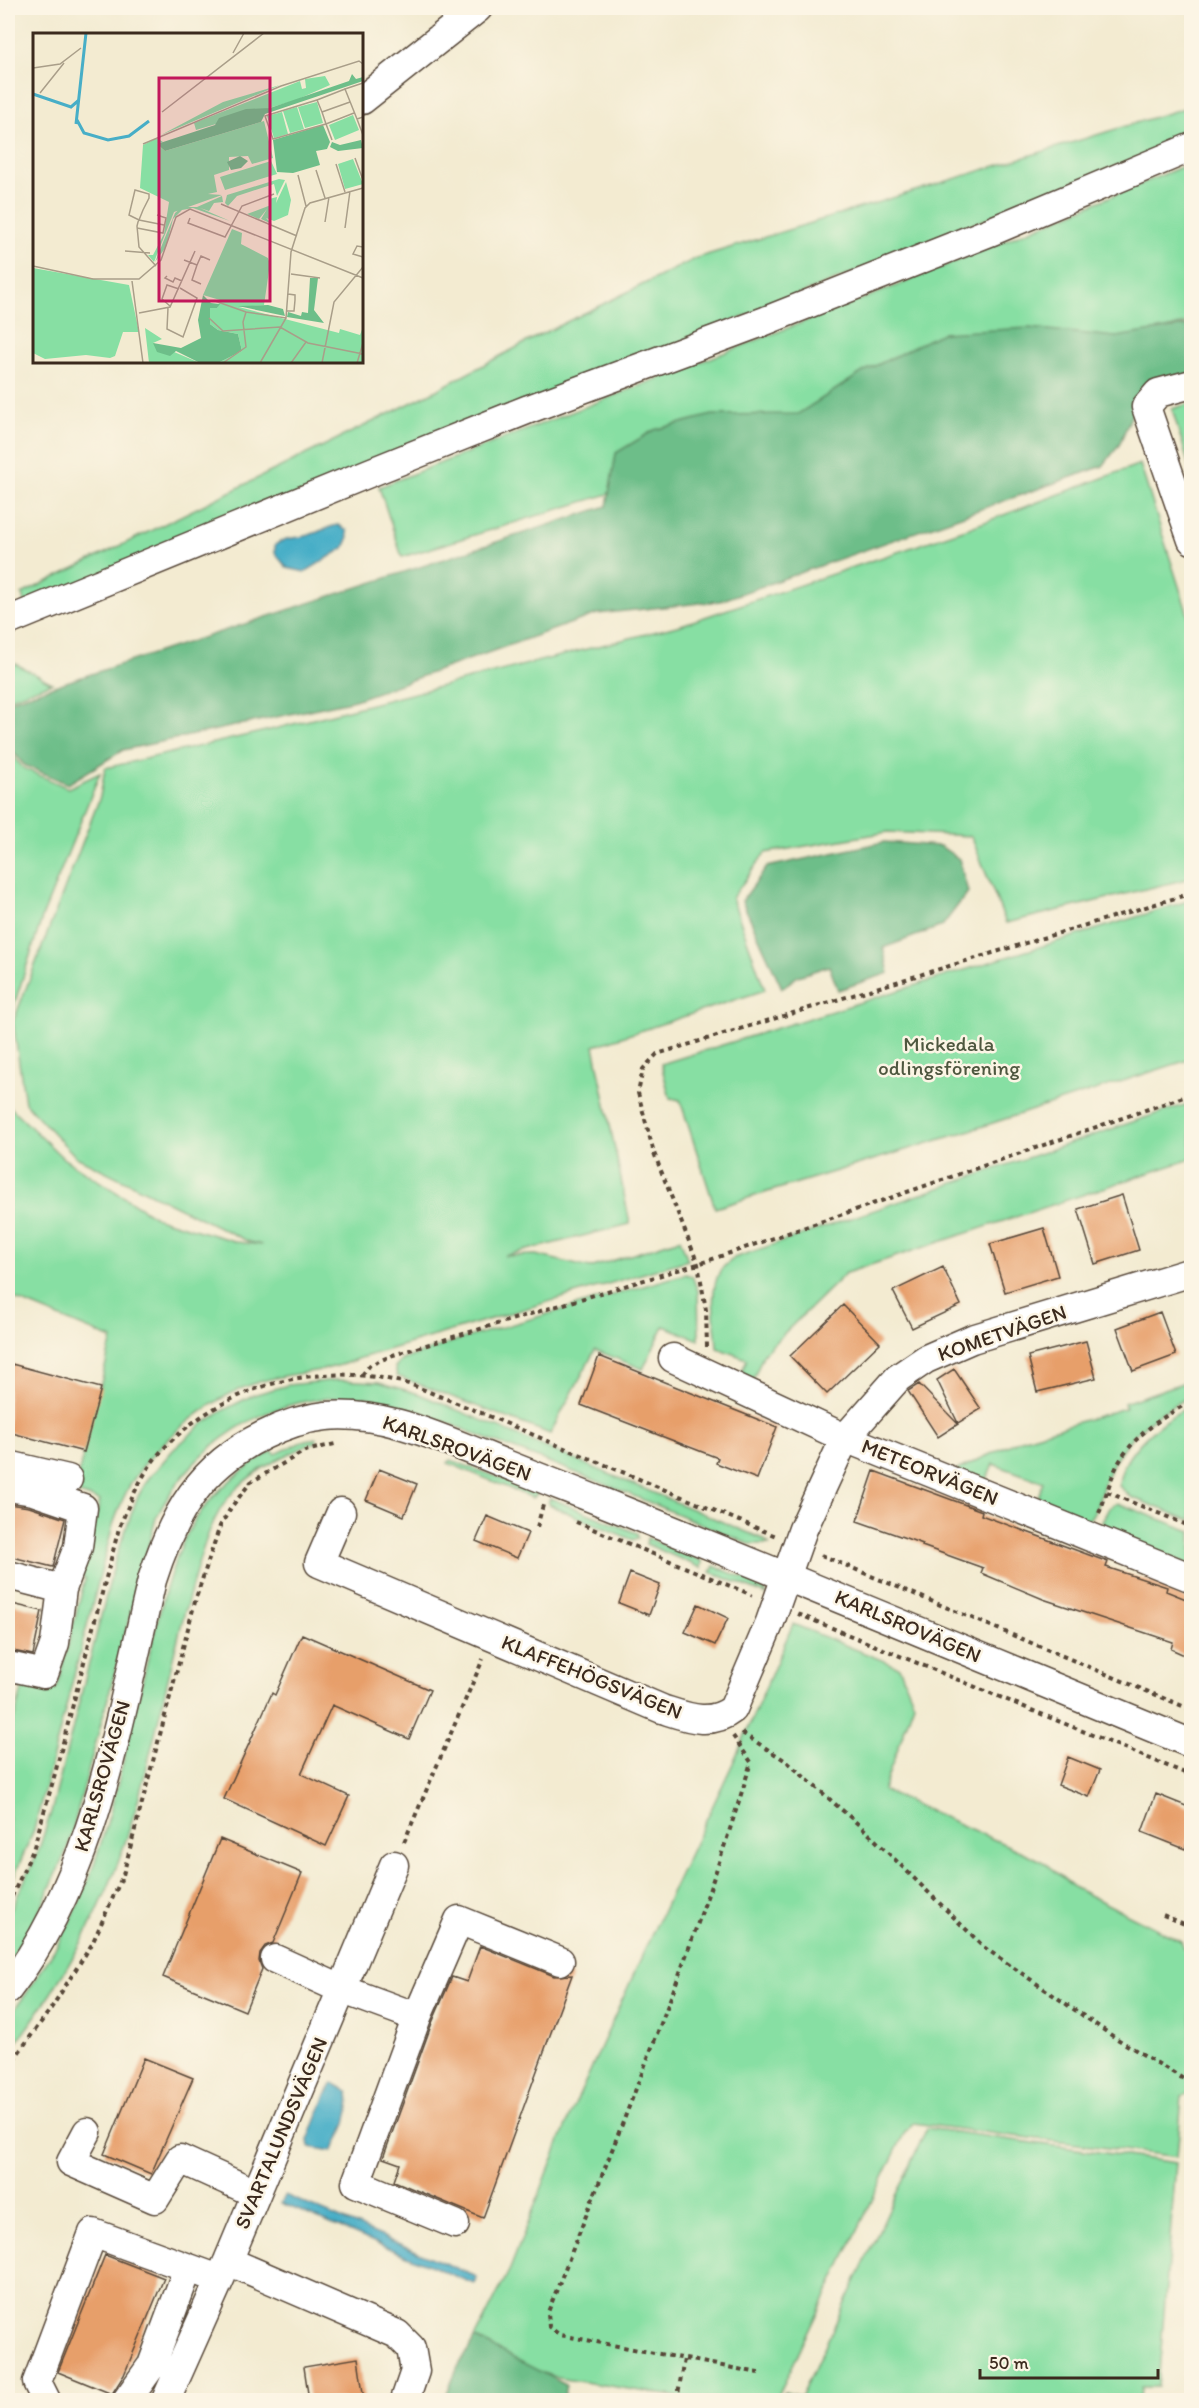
<svg xmlns="http://www.w3.org/2000/svg" width="1199" height="2408" viewBox="0 0 1199 2408" font-family="Itim,sans-serif">
  <style>
    .green { fill: #87dfa3; stroke: #618460; stroke-width: 1.5 }
    .forest { fill: #6dbe89; stroke: #547454; stroke-width: 1.5 }
    .water { fill: #47aec7; stroke: #416c72; stroke-width: 1.5 }
    .building { fill: #e79f6a }
    .lines { fill: none; stroke-linecap: round; stroke-linejoin: round }
    .minor-casing { stroke: #574739; stroke-width: 31 }
    .path { stroke: #574739; stroke-width: 4; stroke-dasharray: 4.5 4.5; stroke-linecap: butt }
    .minor { stroke: #fff; stroke-width: 28 }
    .labels { text-anchor: middle; stroke-width: 5; stroke-linejoin: round; paint-order: stroke }
    .park-label { font-size: 21px; fill: #4e573f; stroke: #fcf5e5 }
    .street-label { font-size: 21px; fill: #3b2a1e; stroke: #fcf5e5 }
    .inset-river { fill: none; stroke: #47aec7; stroke-width: 3 }
    .inset-road { fill: none; stroke: #a99e89; stroke-width: 1.5 }
    .view { fill: #c2185b; fill-opacity: 0.15; stroke: #c2185b; stroke-width: 3 }
    .inset-edge { fill: none; stroke: #3b2a1e; stroke-width: 3 }
  </style>
  <rect width="100%" height="100%" fill="#fcf5e5"/>
  <filter id="ink" filterUnits="userSpaceOnUse"><feTurbulence type="fractalNoise" baseFrequency=".0167" numOctaves="2"/><feDisplacementMap in="SourceGraphic" scale="12" xChannelSelector="R" yChannelSelector="G"/><feConvolveMatrix kernelMatrix="1 2 1 2 8 2 1 2 1" color-interpolation-filters="sRGB"/></filter>
  <filter id="wash" filterUnits="userSpaceOnUse"><feTurbulence type="fractalNoise" baseFrequency=".008" numOctaves="4" result="noise"/><feDisplacementMap in="SourceGraphic" scale="24" xChannelSelector="R" yChannelSelector="G"/><feGaussianBlur stdDeviation="1.35" result="paint"/><feColorMatrix in="noise" values="0 0 0 0 0 0 0 0 0 0 0 0 0 0 0 0 0 1.4 0 .05"/><feComposite in="paint" operator="in"/></filter>
  <g filter="url(#wash)">
    <rect width="100%" height="100%" fill="#f3ebd1"/>
    <path class="green" d="M1191,106v30l-1166,472 -3,-14 409,-201 107,-57 159,-78z
      M1191,163v159l-255,72 -534,163 -23,-70 522,-203z
      M1191,403h1l-1,69 -19,-63z
      M1140,464l51,160v254l-185,45 -35,-87 -83,-4 -123,21 -33,45 33,92 -171,56 36,178 -126,32 32,-1 54,13 90,-29 8,21 -331,99c-32,14 -65,13 -98,23 -50,15 -115,69 -136,117 -4,9 -7,18 -10,26l-79,305 -26,60v-149l16,-59 33,6 28,-109 -3,-3 18,-75 -26,-9 38,-153 -104,-43v-546l15,18 45,20 32,-15 -57,142 -35,109v81l56,54 93,59 80,24 25,3 -15,-4 -171,-84 -51,-54 -12,-81 87,-225 5,-29 165,-38 411,-105 285,-96z
      M8,660l44,23 -44,16z
      M1191,900v159l-223,72 -253,77 -35,-108 -10,-2 -9,-34z
      M1191,1103v56l-345,114 -82,80 -12,29 -12,-6 7,-17 -30,-11c-1,-24 -9,-55 3,-77 3,-5 10,-9 14,-13l416,-142z
      M685,1274l7,2 6,15 1,49 -35,-14 -21,43 -48,-19 -45,84 -153,-58 -2,-9 7,-7 53,-19z
      M337,1380l42,2 40,12 344,145 6,5h-20c-82,-34 -164,-70 -249,-100 -41,-15 -80,-36 -124,-45 -17,-4 -36,-2 -54,0 -73,8 -133,54 -166,119l-88,329 -32,72 -28,44v-47l30,-64 14,-43 64,-252 21,-59 11,-19 25,-29 27,-24 24,-16 29,-15 35,-10z
      M1191,1380v16c-38,18 -73,46 -87,88 -5,14 -6,26 -17,38l-50,-22 6,-18 -50,-18 -7,18 -31,-11 67,-32 103,-31 -1,-5z
      M1191,1406v115l-60,-24 -12,-11c1,-33 44,-68 72,-80z
      M317,1438l-1,4c-30,13 -58,25 -81,48 -26,27 -35,68 -45,103 -23,80 -37,162 -62,241 -25,79 -66,149 -116,214h-4c0,-8 -3,-20 0,-27 2,-8 15,-22 20,-30 18,-28 37,-56 50,-86 37,-85 51,-177 75,-266 9,-37 18,-74 35,-107 19,-36 50,-61 84,-81l4,3 30,-14z
      M450,1460l84,30 4,3 -5,5 -85,-35z
      M550,1498l87,35 1,5 -5,2 -77,-32 -8,-5z
      M1117,1503l74,28v35l-85,-36 -4,-9 7,-13z
      M647,1538l55,23 -1,7 -55,-24z
      M714,1566l49,20 4,9 -56,-23z
      M793,1624l106,43 15,36 -31,87 159,71 33,27 106,53 10,23 1,107 -3,22 -7,3 -5,61 -264,-34 -9,11 -128,266h-77l-141,-22 -21,-7 -62,-33 35,-69 59,-151 81,-180 83,-175z
      M927,2128l249,35 -18,224h-17l-1,13h-359l4,-8 16,5z"/>
    <path class="forest" d="M1191,325v50l-56,32 -16,38 -16,21 -383,135 -123,13 -242,86 -232,50 -55,34 -44,-19 -16,-19v-45l599,-195 9,-53 38,-23 58,-15 86,-1 65,-42 79,-39 87,-5 87,9z
      M884,842l56,4 19,13 9,33 -26,34 -59,22 6,25 -51,17 -9,-24 -31,10 -16,12 -40,-87 25,-34z
      M475,2338l91,47 -3,15h-119l14,-33z"/>
    <path class="water" d="M338,525l9,5 1,9 -4,9 -39,24 -18,-4 -12,-15v-8c10,-9 22,-6 34,-10 10,-3 18,-8 29,-10z
      M333,2083l16,9c3,22 -5,40 -17,59l-23,-4 -1,-7 17,-43z
      M285,2195l192,82 -3,7 -193,-81z"/>
    <g id="blocks">
      <path class="building" d="M1122,1195l17,55 -44,14 -17,-55z
        M1044,1228l14,48 -53,16 -15,-48z
        M943,1267l18,38 -49,23 -19,-37z
        M843,1305l37,38 -53,51 -37,-38z
        M1160,1312l16,43 -43,16 -16,-43z
        M1086,1341l10,37 -59,14 -9,-36z
        M599,1356l178,71 -20,52 -41,-16 2,-5 -137,-53z
        M8,1363l93,25 -17,64 -76,-20z
        M954,1369l27,40 -23,14 -21,-43z
        M919,1384l39,40 -20,13 -30,-46z
        M379,1469l38,15 -13,32 -38,-16z
        M874,1471l108,40 -1,4 127,47 -2,5 61,20 -1,4 25,10v57l-20,-9 2,-7 -130,-43 -62,-26 2,-5 -61,-22 1,-2 -66,-23z
        M8,1504l21,3 36,12 -12,48 -45,-11z
        M487,1516l41,17 -11,25 -41,-17z
        M630,1573l30,12 -11,30 -30,-12z
        M8,1603l34,8 -9,44 -25,-5z
        M698,1604l30,14 -13,27 -30,-13z
        M302,1634l128,56 -21,49 -77,-34 -31,69 48,22 -23,50 -102,-47 48,-106 3,2z
        M1068,1757l32,13 -11,27 -31,-12z
        M1156,1794l35,14v24l-6,17 -43,-17z
        M220,1839l82,34 -29,70 -8,3 -5,7 -1,8 3,8 -17,42 -82,-34z
        M480,1946l74,30 18,-1 -89,243 -89,-37 6,-17 -17,-6 49,-135 20,-46 15,5z
        M144,2058l49,20 -42,96 -47,-20z
        M105,2255l59,23 -40,97 -12,19 -54,-22z
        M358,2358l6,42h-55l-5,-33z"/>
    </g>
  </g>
  <g filter="url(#ink)">
    <use href="#blocks" fill-opacity="0" stroke="#574739" stroke-width="1.5"/>
    <g class="lines">
      <g class="minor-casing">
        <path id="minor" d="M362,100l116,-92
          M1192,384l-34,9 -12,14 46,133
          M8,621l361,-148 160,-64 236,-88 227,-90 200,-84
          M673,1358l172,80 347,140
          M8,1465l60,14
          M8,1487l25,4 50,17 -5,39 -16,42 -7,54 -11,31 -36,-8
          M341,1512l-22,51 343,146c25,8 48,18 71,0l37,-87 33,-93 42,-91 53,-60 28,-19 46,-20 220,-67
          M8,1575l54,14
          M275,1959l66,30 76,28 42,-97 101,41
          M8,1989c88,-114 111,-272 144,-409 21,-66 48,-114 112,-145 20,-10 41,-17 62,-19 57,-5 109,20 160,40 39,16 78,31 116,46 198,79 393,161 590,242
          M417,2017l-61,166 99,41
          M87,2132l-16,30 84,37 25,-40 75,34
          M228,2261l169,73 14,14 4,23 -10,29
          M46,2400l-9,-18 56,-149 126,46
          M127,2400l25,-35 36,-97
          M166,2400l62,-139 166,-396"/>
      </g>
      <path class="path" d="M707,1347l-1,-37 -8,-46 -44,-111 -16,-60 5,-24 14,-15 535,-161
        M362,1375l8,-10 23,-10 305,-91 494,-170
        M1107,1492l85,35
        M1099,1513c7,-16 11,-34 19,-49 16,-29 45,-48 74,-63
        M576,1522l176,73
        M537,1527l6,-22
        M821,1555l371,155
        M798,1614l394,162
        M742,1733l44,28 80,70 119,117 129,89 78,47
        M733,1736l18,26c-56,186 -132,369 -203,550l1,15 11,8 199,38
        M404,1842l79,-183
        M8,1905l25,-55 20,-69 66,-253c10,-24 21,-51 38,-72 59,-68 153,-95 240,-75 16,3 31,11 47,17 38,15 76,31 113,47 73,30 146,61 219,91
        M1163,1915l26,11 3,7
        M8,2067l42,-57 42,-66 31,-69 73,-277 24,-72 12,-20 19,-24 54,-31 30,-7
        M677,2400l7,-41"/>
      <use href="#minor" class="minor"/>
    </g>
  </g>
  <g class="labels">
    <g class="park-label">
      <text x="949" y="1051">Mickedala<tspan x="949" dy="24">odlingsförening</tspan></text>
    </g>
    <g class="street-label">
      <text transform="translate(1002 1333) rotate(-19)" y="7">KOMETVÄGEN</text>
      <text transform="translate(457 1448) rotate(20)" y="7">KARLSROVÄGEN</text>
      <text transform="translate(930 1472) rotate(22)" y="7">METEORVÄGEN</text>
      <text transform="translate(908 1626) rotate(23)" y="7">KARLSROVÄGEN</text>
      <text transform="translate(592 1677) rotate(22)" y="7">KLAFFEHÖGSVÄGEN</text>
      <text transform="translate(102 1776) rotate(-74)" y="7">KARLSROVÄGEN</text>
      <text transform="translate(281 2133) rotate(-67)" y="7">SVARTALUNDSVÄGEN</text>
    </g>
  </g>
  <g transform="translate(33 33)">
    <rect width="330" height="330" fill="#f3ebd1"/>
    <path d="M292,43l5,9 -34,15 -100,30 -2,-7 106,-42 2,8 4,-1 -1,-9zM247,52l-119,50 62,-33zM284,69l6,21 -18,5 -7,-21zM264,74l7,22 -14,4 -7,-22zM249,79l6,22 -14,4 -7,-22zM320,82l6,15 -24,10 -6,-15zM231,88l9,37 -21,6 -4,-8 -19,1v13l-15,5 3,17 -9,2 14,1 -48,17 -20,50 -6,-7h5l11,-21 5,-32 -29,-14 3,-43 14,-7 6,4 -6,2 8,7zM320,126l10,25 -18,5 -7,-25zM238,128l6,13 -52,16 -5,-13zM246,146l6,1 -8,16 -3,-12 -37,12 -9,10 -3,-3 2,-8zM253,149l5,18 -3,15 -14,6 -8,-3 6,6 -11,-5 6,-10 -8,10 -12,-5 24,-9 -2,-6 8,-2 -1,6zM189,163l1,6 -9,1 -5,8 -9,-3 30,13 -37,-13 -11,2 -9,9 -7,28 -11,15 20,-49 7,-6h15zM199,196l10,4 -1,11 27,14 2,6 -6,41 -25,2 100,26 1,-4 20,6 3,-8v36h-145l24,-12 -4,-17 -20,-4 -8,-6v-16h7l3,-8 -17,-5zM0,235l96,17 10,47h-16l-8,24 -5,2 -24,-3 -41,4 -12,-6zM112,295l17,11 -9,4 47,20h-51z" fill="#87dfa3"/>
    <path d="M319,41l4,5 7,-2v4l-98,33 -4,8 -96,29 -8,-7 58,-19 4,-7 27,-9 24,-1 79,-27zM290,92l7,17 -3,7 -11,2 4,14 -27,8 -16,-1 -4,-32zM328,107l2,8 -25,3 -8,-4 2,-5 8,3zM207,123l8,5 -7,7 -10,2 -4,-8zM277,245h8l-4,32 10,13 -37,-6 1,-5 13,4 1,-4 6,1zM170,262l8,8 9,1 -3,4h-7v16l8,6 20,4 4,17 -24,12h-18l-24,-12 -6,5 -13,-4 -4,-9 28,5 20,-10 -3,-18zM235,272l15,4 2,7 -47,-10z" fill="#6dbe89"/>
    <path class="inset-river" d="M0,61l38,13 8,-7M44,87l7,13 24,7 21,-4 20,-15M43,91l10,-91"/>
    <path class="inset-road" d="M200,20l11,-20M0,35l27,-4 21,-16M7,60l24,-30M284,67l28,-11M317,69l-28,10 4,12 28,-11M129,79l102,-79M289,79l-5,-12 -52,16 8,23 53,-15 6,16M330,84l-6,2 6,16M324,86l-12,-30 18,-6M110,111l138,-58 78,-25 4,3M322,125l8,22M303,131l9,28M283,137l9,28M265,142l8,31M188,171l76,32M157,185l-2,5 37,14 17,-31 32,-12M292,189l4,-25M104,195l26,5 3,-15 -9,-3M312,195l5,-37M330,214l-6,-1 -4,8 10,3M92,218l25,2M151,227l13,5 4,-9 9,4M164,232l-5,15 9,4M0,233l60,13h46l22,-19 15,-43 14,-8 173,69M123,233l-17,-19 -2,-21 1,-4 1,-2 4,-10 6,-12v-4l-14,-4 -6,25 10,5 25,5M258,241l29,4M134,243l-2,2 8,4 2,-4 7,3M99,248l11,82M182,268l31,11 40,6 5,-66 14,-44 5,-5 53,-15M137,273l-8,-7 5,-14 12,4M135,275l-1,21 16,8 14,-39 -17,-10M253,278h8l1,-11v-5l-7,-1M106,280l31,-6 25,-56M176,285l14,13 57,-4 28,16 55,11M190,330l23,-16 -3,-25 3,-10M227,330l26,-45M258,330l15,-21M289,330l12,-61 29,-35M324,330l6,-20"/>
    <path class="view" d="M126,45h111v223h-111z"/>
    <rect width="330" height="330" class="inset-edge"/>
  </g>
  <rect width="1199" height="2408" fill="none" stroke="#fcf5e5" stroke-width="30"/>
  <path d="M980 2369v9h178v-9" fill="none" stroke="#3b2a1e" stroke-width="3"/>
  <text x="989" y="2369" font-size="18" fill="#3b2a1e" stroke="#fcf5e5" stroke-width="4.5" paint-order="stroke">50 m</text>
</svg>
